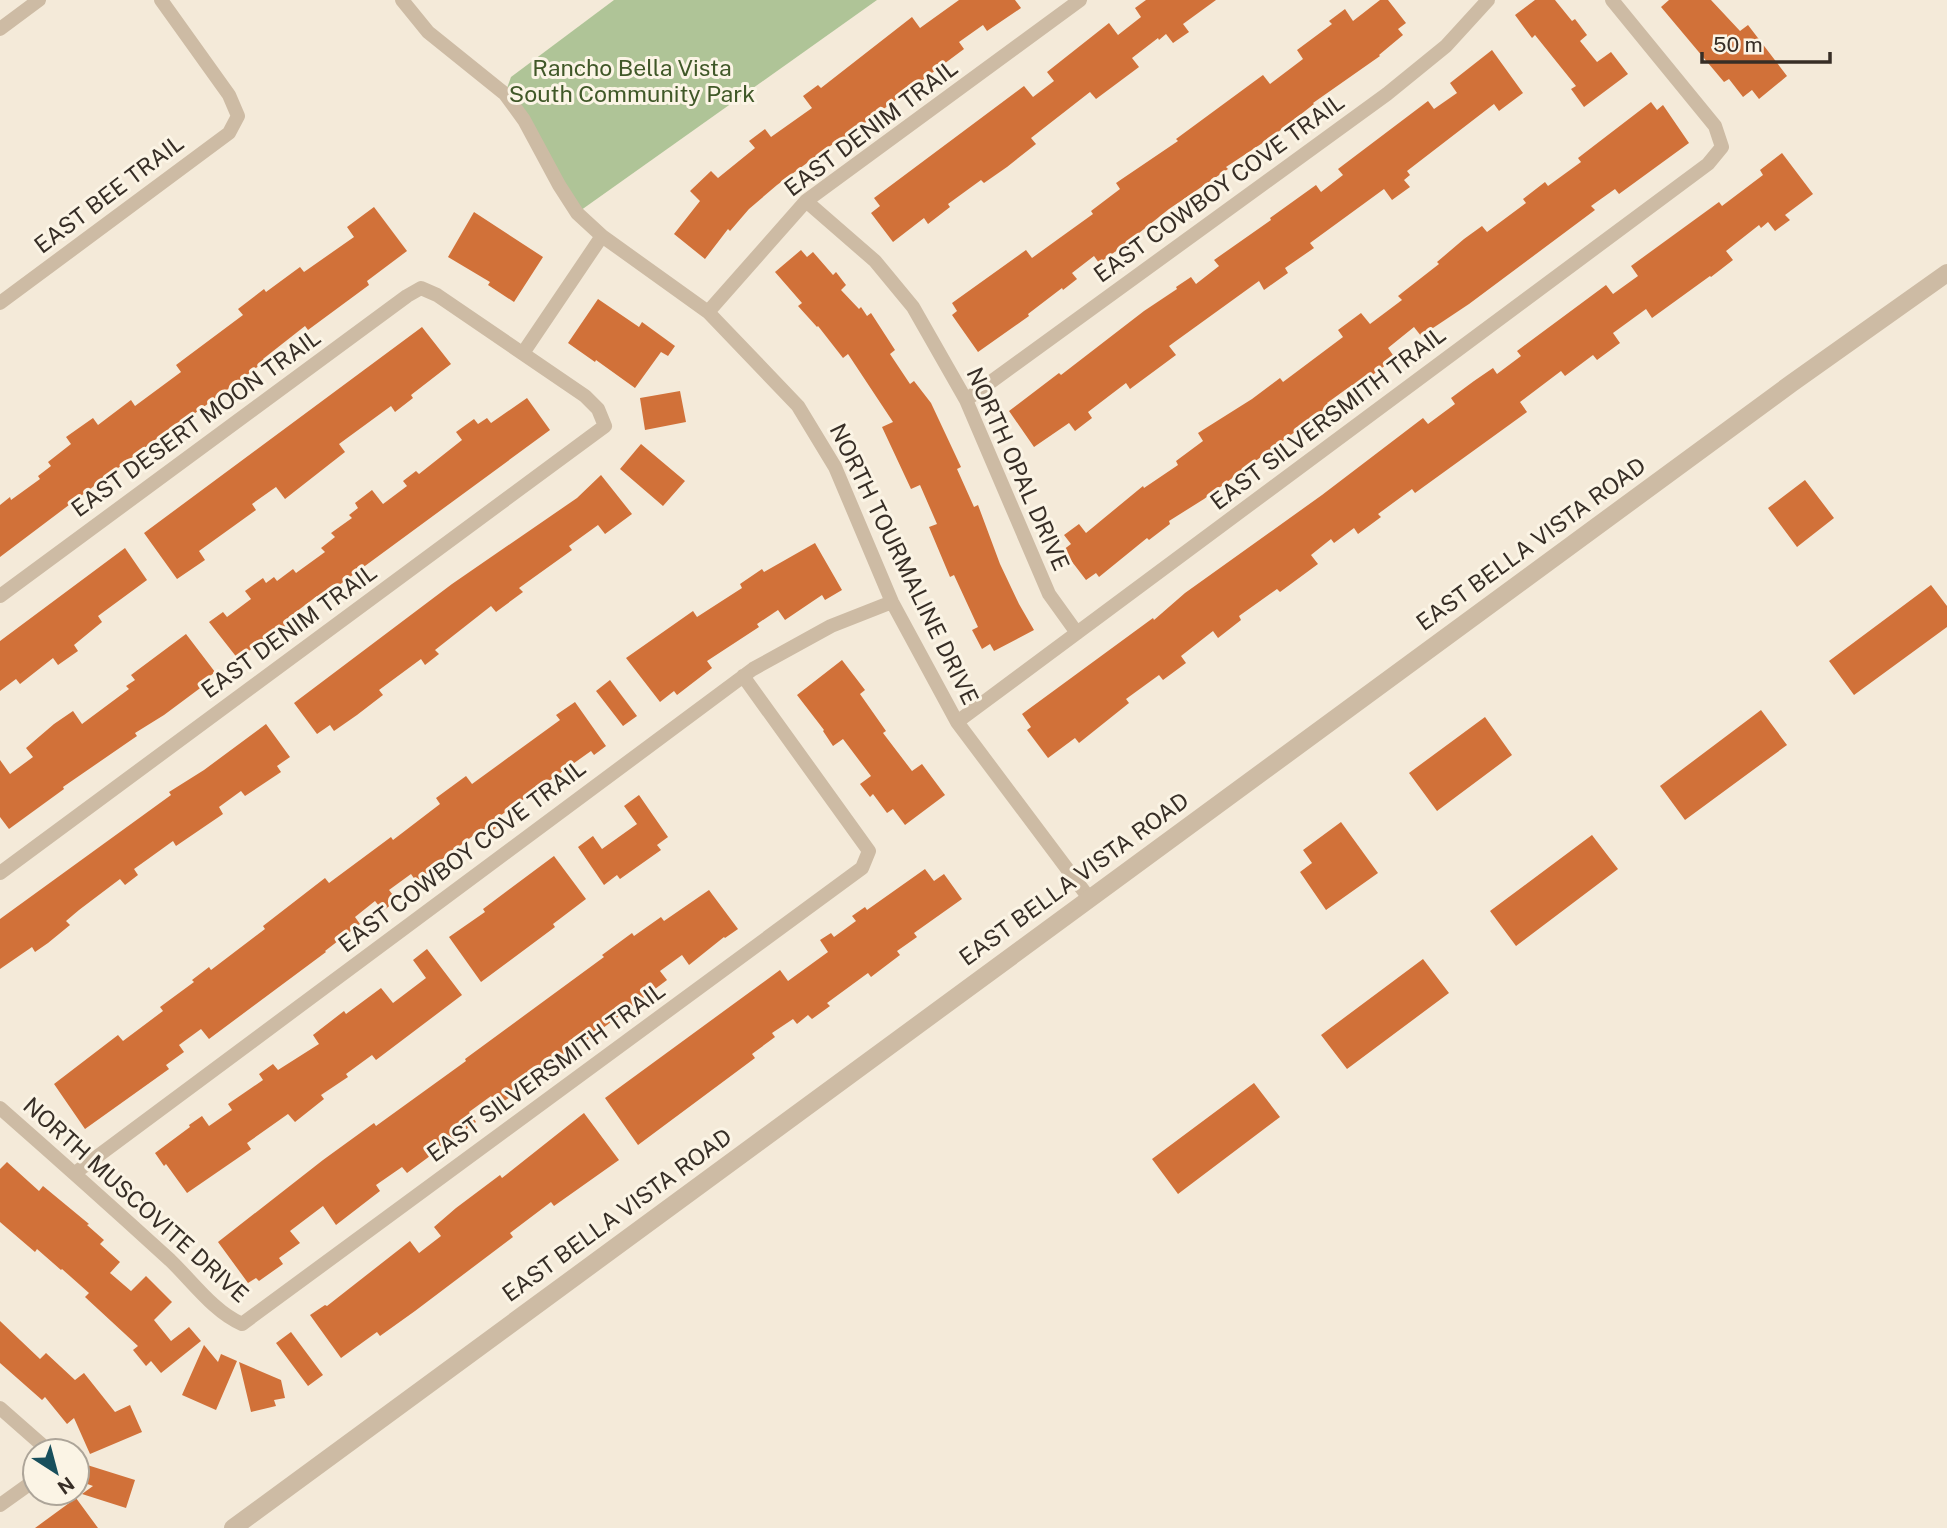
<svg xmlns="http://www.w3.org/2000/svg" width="1947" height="1528" viewBox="0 0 1947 1528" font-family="'Public Sans',sans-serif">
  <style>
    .green { fill: #afc497 }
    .building { fill: #d17139 }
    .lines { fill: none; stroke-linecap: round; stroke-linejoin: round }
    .minor { stroke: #cdbba4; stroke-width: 14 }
    .tertiary { stroke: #cdbba4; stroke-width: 18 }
    .labels { text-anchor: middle; stroke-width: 6; stroke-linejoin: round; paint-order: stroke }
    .park-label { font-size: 23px; fill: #405828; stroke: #fbf4e5 }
    .street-label { font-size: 23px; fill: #372e26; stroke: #fbf4e5 }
  </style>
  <rect width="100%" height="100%" fill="#f4ead9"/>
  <path class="green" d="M614,0h263l-300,213 -72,-119 6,-17z"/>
  <path class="building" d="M959,0h56l6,8 -34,23 -4,-6 -24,17 5,7 -126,94 -1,-2 -60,44 -28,24 -19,22 -2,-2 -23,30 -31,-25 26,-33 -10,-10 21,-20 7,7 37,-30 -6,-7 16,-12 6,8 41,-29 -9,-12 15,-11 3,3 91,-71 8,11z
    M1146,0h70l-33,24 6,8 -16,11 -7,-9 -7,6 -1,-2 -26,20 7,9 -43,32 -6,-7 -59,46 5,6 -29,23 -23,16 -3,-3 -33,24 2,3 -22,17 -4,-6 -31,24 -22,-29 9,-7 -6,-8 150,-112 9,11 21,-16 -7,-9 62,-49 9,12 23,-18 -6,-9z
    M1380,0h8l18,23 -8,6 5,6 -24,20 1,1 -67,47 1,1 -41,32 -47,31 2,2 -59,40 -50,40 -20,14 -5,-7 -22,17 5,6 -14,11 -1,-2 -34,26 1,2 -51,36 -26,-37 5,-4 -5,-8 74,-53 6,8 29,-21 32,-23 -2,-3 29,-22 -4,-6 62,-42 -2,-2 87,-64 7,9 33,-25 -6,-9 35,-26 -3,-3 16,-12 8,12z
    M1535,0h20l17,21 3,-2 12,16 -7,6 17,21 14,-10 17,22 -44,33 -13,-18 5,-3 -41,-51 -3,3 -17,-23z
    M1669,0h42l29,31 8,-6 39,51 -28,23 -7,-9 -9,7 -14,-18 -5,3 -63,-75z
    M1492,50l31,43 -24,18 -5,-7 -87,67 3,4 -6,5 6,7 -18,13 -8,-11 -74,54 4,5 -29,20 3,5 -24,17 -5,-9 -90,65 7,9 -46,34 -4,-6 -38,29 4,6 -17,13 -6,-8 -35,24 -25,-36 50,-38 2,2 83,-64 33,-22 -1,-2 15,-10 5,7 23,-18 -5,-6 57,-40 -1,-2 46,-33 5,7 22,-17 -5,-6 90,-68 6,8 23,-16 -7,-10z
    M1651,102l6,8 6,-5 26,38 -70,51 -4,-5 -24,17 4,4 -126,94 -48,32 -7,-9 -26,21 7,10 -41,31 -2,-4 -25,18 3,3 -126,93 -35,22 1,3 -21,16 -2,-2 -48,39 -3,-4 -10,7 -23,-30 8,-6 -7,-9 15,-11 7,9 57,-47 1,2 34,-23 -2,-4 27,-20 -5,-8 54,-34 28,-21 3,4 60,-45 -5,-7 23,-17 9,11 32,-24 -4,-4 41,-32 -2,-2 27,-23 18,-13 5,6 39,-29 -3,-4 22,-17 3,4 33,-24 -3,-4z
    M1782,153l31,41 -28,21 5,5 -15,11 -7,-9 -7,6 -2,-3 -33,26 7,9 -22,17 -1,-1 -58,42 -6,-9 -33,24 7,10 -23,17 -4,-5 -28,21 -4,-5 -41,31 7,10 -112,81 -3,-4 -34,25 3,3 -23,17 -4,-6 -20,15 -3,-4 -20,16 7,9 -38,28 -3,-3 -38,27 2,4 -23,18 -5,-7 -32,25 5,7 -23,17 -4,-5 -33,24 3,4 -50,40 -4,-5 -27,20 -21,-28 4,-3 -9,-13 131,-96 1,2 31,-27 137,-98 101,-77 5,6 27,-20 -4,-6 23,-17 19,-13 4,6 24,-18 -4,-5 89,-66 7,9 25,-18 -7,-10 88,-64 3,4 41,-31 -3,-5z
    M374,207l33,44 -40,30 2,4 -61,45 -3,-4 -42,33 2,2 -27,21 -58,42 -1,-2 -179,135v-52l10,-8 1,3 29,-21 -2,-3 13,-10 -3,-4 23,-18 -5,-7 27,-19 5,7 33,-25 4,6 46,-34 -5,-7 67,-50 -5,-6 26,-20 2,3 34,-25 4,5 50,-35 -7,-10z
    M474,212l69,45 -29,45 -26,-17 2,-3 -42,-25z
    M801,250l6,7 6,-5 20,23 3,-3 10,13 -5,5 18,19 2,-2 6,9 4,-3 24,37 -5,4 20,30 4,-3 17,22 30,64 -4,2 17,38 4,-2 22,59 19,40 15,26 -40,21 -4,-7 -8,5 -10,-19 6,-3 -24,-52 -4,2 -21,-50 8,-3 -17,-39 -9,4 -29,-62 11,-5 -45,-68 -5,4 -25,-32 -1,1 -19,-21 4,-3 -27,-31z
    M598,299l41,28 3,-5 33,24 -7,10 -7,-4 -26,36 -39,-28 -1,2 -27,-19z
    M422,327l29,37 -40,31 2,3 -18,14 -4,-6 -52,38 6,8 -60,47 -9,-12 -24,17 4,6 -57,41 6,9 -28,19 -33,-46z
    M680,391l6,31 -41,8 -5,-32z
    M527,398l23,32 -230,169 -3,-3 -29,22 3,4 -14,11 -2,-2 -37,28 -29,-37 14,-10 4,5 24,-18 -6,-8 18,-13 3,5 8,-6 3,4 16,-12 3,4 29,-21 -4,-4 14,-11 -4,-4 21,-15 -3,-3 9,-7 -3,-5 17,-13 11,14 24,-18 -4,-5 13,-10 3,3 43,-34 -6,-8 18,-13 4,5 9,-6 4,5z
    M641,444l44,37 -22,25 -43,-37z
    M601,475l31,39 -27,20 -7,-9 -29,21 3,4 -53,38 4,4 -27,20 -5,-6 -56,44 4,4 -14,11 -4,-6 -42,31 4,5 -26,20 -23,16 -4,-6 -13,9 -23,-31 158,-119 125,-86z
    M1805,480l29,38 -37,29 -29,-39z
    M815,543l27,47 -17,10 -3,-5 -37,25 -7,-10 -21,14 2,3 -52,34 5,7 -35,27 -3,-4 -14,11 -34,-44 67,-47 4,6 45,-29 -2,-4 22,-15 2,3z
    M125,548l22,32 -49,36 4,6 -28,23 4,6 -20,14 -5,-7 -33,26 -4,-5 -16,12v-50z
    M1931,585l16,21v21l-93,68 -25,-34z
    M186,634l29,38 -10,8 2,3 -43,32 -29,18 2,3 -74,51 1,2 -55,40 -9,-12v-57l10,14 23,-17 -7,-9 28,-24 19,-13 9,13 47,-35 -3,-3 9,-6 -4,-5z
    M842,660l23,30 -5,4 26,37 -3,2 29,38 10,-7 23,31 -40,30 -12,-16 -6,4 -14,-19 -3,3 -10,-13 11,-8 -28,-37 -10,7 -10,-15 1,-1 -27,-35z
    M610,680l27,36 -14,10 -27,-35z
    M575,702l31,44 -12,9 -3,-4 -94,67 4,6 -14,11 -3,-3 -8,6 -2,-3 -46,35 3,5 -13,9 -7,-10 -22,16 8,10 -14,11 -8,-10 -20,16 5,7 -35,27 1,1 -117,87 -8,-10 -22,16 5,7 -18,13 3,4 -84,60 -31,-45 64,-49 5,6 40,-30 -3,-4 34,-25 -2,-2 17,-13 2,3 54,-41 -2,-3 62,-48 4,5 62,-46 2,3 47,-36 -4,-6 30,-22 6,8 88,-64 -4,-5z
    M1761,710l26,35 -102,75 -25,-34z
    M1485,717l27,38 -75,56 -28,-38z
    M266,724l24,33 -13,9 4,6 -36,24 -4,-5 -22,16 4,7 -47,32 -3,-5 -25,18 -14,10 4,6 -13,10 -5,-6 -41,31 -13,11 4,4 -22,18 -13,9 -3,-5 -32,22v-50l171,-124 -2,-3 35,-22z
    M639,795l29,42 -11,8 4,5 -41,29 -3,-4 -13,10 -26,-38 15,-11 9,13 35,-25 -13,-18z
    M1341,822l37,51 -52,37 -26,-38 12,-9 -9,-13z
    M1592,835l26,34 -102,77 -26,-35z
    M554,856l32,43 -33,25 2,3 -74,55 -32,-45 36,-25 -2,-3z
    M925,869l9,12 10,-7 18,25 -48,34 3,4 -20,14 3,4 -29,22 -3,-4 -41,30 3,3 -18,13 -4,-4 -11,9 -4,-5 -21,14 3,4 -23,17 3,4 -117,87 -33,-47 175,-128 8,11 40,-29 -8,-12 11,-7 3,4 22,-16 -4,-5 13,-9 2,3z
    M709,890l29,39 -13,9 -1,-1 -35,28 -7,-10 -22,16 7,9 -84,63 -2,-1 -72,50 3,4 -14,9 -7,-9 -22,16 7,10 -69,51 -5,-6 -26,18 4,6 -44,34 -13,-19 -33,25 10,12 -21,15 4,6 -24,17 -3,-3 -8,5 -30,-41 105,-82 51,-37 2,3 90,-65 -1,-2 139,-102 -2,-2 30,-22 2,3 27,-19 3,4z
    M427,949l35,46 -86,65 -4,-5 -26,19 2,3 -27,18 3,4 -29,23 -7,-8 -41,29 4,6 -64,44 -21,-29 -2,2 -9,-13 35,-26 -1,-2 13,-9 7,10 23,-16 -4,-6 35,-24 -4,-6 14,-10 5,6 41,-26 -6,-9 31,-24 2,3 35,-26 12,15 33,-25 -13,-18z
    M1423,959l26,34 -102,76 -26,-34z
    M1254,1083l26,34 -102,77 -26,-35z
    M584,1113l35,47 -65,46 -3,-4 -41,31 3,4 -98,74 -35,25 -3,-4 -36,26 -31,-43 15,-10 2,1 83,-65 9,12 22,-17 -7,-9 22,-19 44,-33 2,3z
    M7,1162l32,29 4,-5 46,38 -2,1 17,15 -4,4 20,18 -10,11 21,18 15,-15 26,26 -18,18 17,21 18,-14 12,14 -40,32 -10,-12 -5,5 -13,-16 5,-4 -53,-49 4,-4 -27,-24 -1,1 -24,-21 -2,3 -35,-30v-53z
    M0,1321l40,38 6,-6 29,27 9,-7 31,39 15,-7 12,27 -52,22 -16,-36 -7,6 -22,-27 -3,3 -42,-37z
    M291,1332l32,43 -15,11 -32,-43z
    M204,1345l14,17 3,-8 16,7 -21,49 -34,-15z
    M239,1362l42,18 4,18 -11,2 2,6 -25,6z
    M84,1464l51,16 -9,28 -44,-14 11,-8 -14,-5z
    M76,1498l22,30h-63z"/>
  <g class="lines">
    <path class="minor" d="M402,0l26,32 77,62 19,26 35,65 18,28 25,23 106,76 90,94 37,61 57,135 65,120 132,176
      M0,29l39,-29
      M806,201l69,60 38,46 53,93 83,194 28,39
      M0,303l229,-170 9,-17 -9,-21 -68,-95
      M708,312l98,-111 274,-201
      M523,353l79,-117
      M966,400l421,-306 59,-48 42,-46
      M0,596l407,-300 14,-8 16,7 148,101 13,13 7,17 -605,447
      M957,722l751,-558 14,-17 -7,-21 -103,-126
      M0,1108c57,50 114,101 170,152 22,21 44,52 72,64l620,-456 7,-17 -126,-175
      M75,1173l678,-504 78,-43 61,-24
      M0,1408l41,36 1,7
      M0,1505l35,-25"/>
    <path class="tertiary" d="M233,1528l1559,-1145 155,-110"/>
  </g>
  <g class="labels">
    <g class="park-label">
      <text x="632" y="76">Rancho Bella Vista<tspan x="632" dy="26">South Community Park</tspan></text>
    </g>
    <g class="street-label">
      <text transform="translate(871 128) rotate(-37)" y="8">EAST DENIM TRAIL</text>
      <text transform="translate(1219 188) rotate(-36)" y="8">EAST COWBOY COVE TRAIL</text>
      <text transform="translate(109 194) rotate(-37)" y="8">EAST BEE TRAIL</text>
      <text transform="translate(1328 418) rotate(-37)" y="8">EAST SILVERSMITH TRAIL</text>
      <text transform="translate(196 423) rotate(-36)" y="8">EAST DESERT MOON TRAIL</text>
      <text transform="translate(1018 469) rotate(66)" y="8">NORTH OPAL DRIVE</text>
      <text transform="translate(1531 544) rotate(-36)" y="8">EAST BELLA VISTA ROAD</text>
      <text transform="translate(904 564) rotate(64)" y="8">NORTH TOURMALINE DRIVE</text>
      <text transform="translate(289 631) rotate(-36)" y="8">EAST DENIM TRAIL</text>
      <text transform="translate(462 856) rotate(-37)" y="8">EAST COWBOY COVE TRAIL</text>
      <text transform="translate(1074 879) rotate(-36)" y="8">EAST BELLA VISTA ROAD</text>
      <text transform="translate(546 1072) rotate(-36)" y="8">EAST SILVERSMITH TRAIL</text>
      <text transform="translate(136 1200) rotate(42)" y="8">NORTH MUSCOVITE DRIVE</text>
      <text transform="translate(617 1215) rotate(-36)" y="8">EAST BELLA VISTA ROAD</text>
    </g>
  </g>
  <g transform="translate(56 1472) rotate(144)"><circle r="33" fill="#fbf4e5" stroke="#ada599" stroke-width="2"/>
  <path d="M0-5L12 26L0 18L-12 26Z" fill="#184f5c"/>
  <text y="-10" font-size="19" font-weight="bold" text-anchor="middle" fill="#372e26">N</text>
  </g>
  <path d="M1702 52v10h128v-10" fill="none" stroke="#372e26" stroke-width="3.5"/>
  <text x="1713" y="52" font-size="21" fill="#372e26" stroke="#fbf4e5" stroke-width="5" paint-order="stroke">50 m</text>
</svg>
